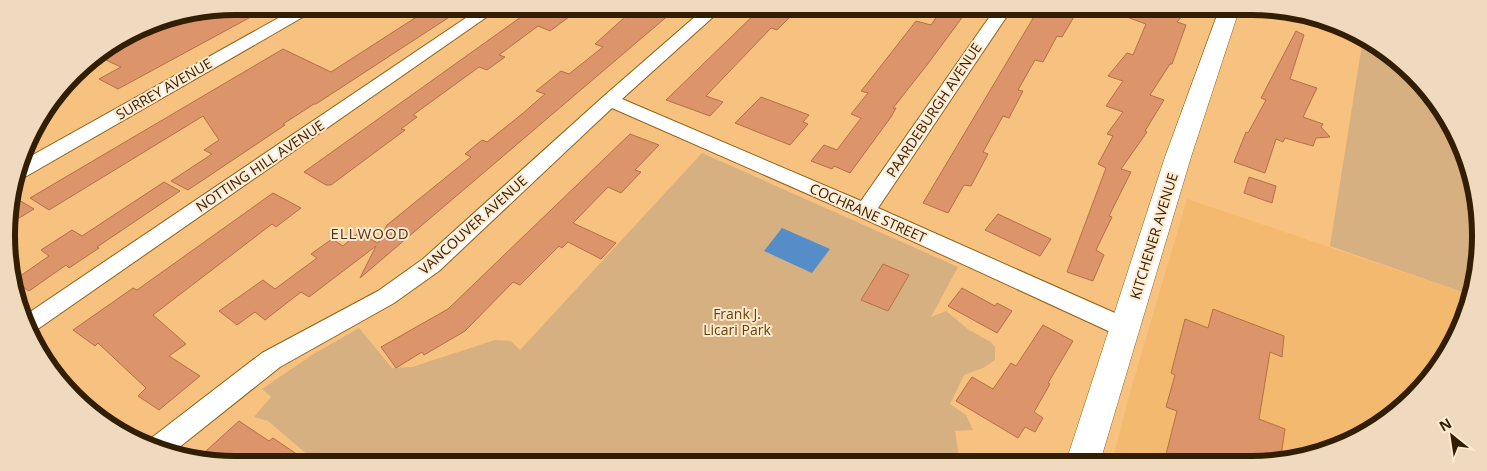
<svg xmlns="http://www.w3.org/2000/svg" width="1487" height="471" viewBox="0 0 1487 471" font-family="'Open Sans',sans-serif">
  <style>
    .built { fill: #f3b96f }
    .green { fill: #d7b081 }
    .water { fill: #558dc9 }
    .building { fill: #dc956a; stroke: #b47146 }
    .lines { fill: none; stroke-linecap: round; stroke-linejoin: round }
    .street-casing { stroke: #906118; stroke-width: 2 }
    .secondary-casing { stroke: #906118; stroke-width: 1 }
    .street { fill: #fff; fill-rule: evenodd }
    .secondary { fill: #fff; fill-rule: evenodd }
    .labels { text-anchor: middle; stroke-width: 4; stroke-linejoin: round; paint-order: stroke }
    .street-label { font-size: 14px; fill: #321e02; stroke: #ffe9cf }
    .park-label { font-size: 14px; fill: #633f04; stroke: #ffe9cf }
    .neighbourhood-label { font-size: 15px; letter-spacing: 1px; fill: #513713; stroke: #ffe9cf }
    .rim { fill: none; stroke: #321e02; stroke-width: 6 }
  </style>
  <rect width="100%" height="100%" fill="#f7c17f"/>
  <path class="built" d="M1187,199l284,96 -21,55 -47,58 -50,33 -71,22 -170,-1 19,-73z"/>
  <path class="green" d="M1363,38l16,7 63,63 34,83v90l-5,14 -141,-49z
    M702,153l256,114 -27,50 15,-6 23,19 22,12 4,5v13l-12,8 -19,7 -14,29 16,11 7,15 -18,1 5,31 -645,-1 -47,-40 -14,-4 17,-20 -9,-8 50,-34 47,-27 33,40 20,-1 83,-27 16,1 9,9z"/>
  <path class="water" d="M782,228l48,21 -18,24 -48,-22z"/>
  <path class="building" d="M236,6h35l-153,83 -19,-10 22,-12 -24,-11 51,-32z
    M432,7l22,7 -138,90h-2l-31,20 2,1 -97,65 -17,-9 41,-27 -8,-4 15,-10 -16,-24 -154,94 -19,-12 253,-149 48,23z
    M552,8h29l-31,23 -12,-5 -39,29 6,2 -18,13 -8,-3 -66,48 4,2 -16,12 4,1 -74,55h-5l-22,-13 224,-160 12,4z
    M641,8h36l-317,270 16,-32 -67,51 -8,-5 -36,28 -10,-8 -18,13 -18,-14 44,-31 12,9 42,-31 -6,-4 21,-15 11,7 15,-13 20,10 9,-18 84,-68 -6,-3 17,-14 5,2 35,-28 23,-20 -9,-3 25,-20 8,3 34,-27 -8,-3 30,-27 3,1z
    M761,8l14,1 18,5 -16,16 -6,-2 -65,68 17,6 -13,14 -44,-16z
    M942,9h23l-4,10 -34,46 -34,43h3l-5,9 -41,56 -16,-7 -2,3 -21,-8 13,-16 13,5 24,-32 -10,-4 17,-21 -7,-2 5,-6 50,-64 15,4z
    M1038,10h40l-16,27 -5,-1 -14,26 -8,-2 -17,30 5,1 -14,27 -6,-2 -20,36 5,2 -17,32 -7,-1 -16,28 -25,-10z
    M1113,10h74l-10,12 9,3 -14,39h-2l-20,31 14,5 -19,31 2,1 -26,37 10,3 -22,44 3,1 -16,33 8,5 -11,26 -26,-9 39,-104 -8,-4 15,-28 -6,-2 16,-22 -17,-6 17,-25 -15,-5 19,-23 6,2 13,-31 -33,-12z
    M1296,31l8,4 -14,44 27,9 -14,29 20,7 -2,3 9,10 -14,1 -3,8 -28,-8 -2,4 -7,-3 -11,34 -31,-11 12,-30 2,1 18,-33 -5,-2z
    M761,97l48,18 -6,7 5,2 -18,21 -55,-22z
    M630,134l29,11 -24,25 6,2 -20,21 -13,-6 -35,36 43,20 -15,16 -33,-17 -6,6 -3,-2 -39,39 -7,-3 -48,49 -41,24 -2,-3 -26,16 -15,-21 67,-38z
    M1249,177l27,9 -4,17 -28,-10z
    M164,182l16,9 -83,56 2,1 -30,20 -3,-3 -37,26 -16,-10 36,-25 -8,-6 31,-20 10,6z
    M273,193l28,15 -25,19 -4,-3 -119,91 33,29 -17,12 31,20 -41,34 -21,-14 8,-8 -48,-45 -3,3 -22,-16 60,-42 4,2z
    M19,200l15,9 -25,15 -1,-18z
    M998,214l53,25 -11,17 -55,-26z
    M883,264l26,11 -21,36 -27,-11z
    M962,288l33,18 2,-3 15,8 -15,22 -49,-27z
    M1213,309l71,27 -2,21 -12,-5 -11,67 26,10 -5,34 -116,-1 13,-51 -11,-4 9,-32 -4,-2 14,-54 23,9z
    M1043,325l30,16 -25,42 2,1 -16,28 9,6 -8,14 -10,-5 -7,11 -62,-37 16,-24 21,12 18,-26 5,3z
    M239,421l30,20 4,-3 34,23 -111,-1z"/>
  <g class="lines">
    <g class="street-casing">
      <path id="street" d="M298,7h19l-2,3 -290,167 -8,1 5,-17z
        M482,7h19l-469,326 -8,-17z
        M705,8h18l-101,91 239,102 134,-192 16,1 -133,198 255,113 4,7 -4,7 -8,3 -8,-3 -259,-119 -246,-108 -173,163 -45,32 -114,64 -108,86 -24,-10 2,-4 112,-86 116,-62 45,-32 181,-163z"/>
    </g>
    <g class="secondary-casing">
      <path id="secondary" d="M1219,10h20l-48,147 -91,305h-34l99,-305z"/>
    </g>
    <use href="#street" class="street"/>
    <use href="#secondary" class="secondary"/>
  </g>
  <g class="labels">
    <g class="street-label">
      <text transform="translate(164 89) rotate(-30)" y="5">SURREY AVENUE</text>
      <text transform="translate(934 110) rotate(-56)" y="5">PAARDEBURGH AVENUE</text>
      <text transform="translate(260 166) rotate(-34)" y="5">NOTTING HILL AVENUE</text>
      <text transform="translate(868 213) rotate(24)" y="5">COCHRANE STREET</text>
      <text transform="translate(473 225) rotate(-42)" y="5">VANCOUVER AVENUE</text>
      <text transform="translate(1154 236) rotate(-73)" y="5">KITCHENER AVENUE</text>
    </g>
    <g class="park-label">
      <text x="737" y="319">Frank J.<tspan x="737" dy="16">Licari Park</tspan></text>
    </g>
    <g class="neighbourhood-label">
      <text x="370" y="239">ELLWOOD</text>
    </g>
  </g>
  <path d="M0 0H1487V471H0ZM235 15H1252A220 220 0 0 1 1472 235V236A220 220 0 0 1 1252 456H235A220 220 0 0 1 15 236V235A220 220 0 0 1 235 15Z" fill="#efd9bf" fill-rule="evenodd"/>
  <path class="rim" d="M235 15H1252A220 220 0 0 1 1472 235V236A220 220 0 0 1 1252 456H235A220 220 0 0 1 15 236V235A220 220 0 0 1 235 15Z"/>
  <g transform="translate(1452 436) rotate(330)" stroke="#ffe9cf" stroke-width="4" paint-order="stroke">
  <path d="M0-4L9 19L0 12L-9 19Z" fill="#321e02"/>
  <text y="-8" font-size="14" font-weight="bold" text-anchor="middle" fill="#321e02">N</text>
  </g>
</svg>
